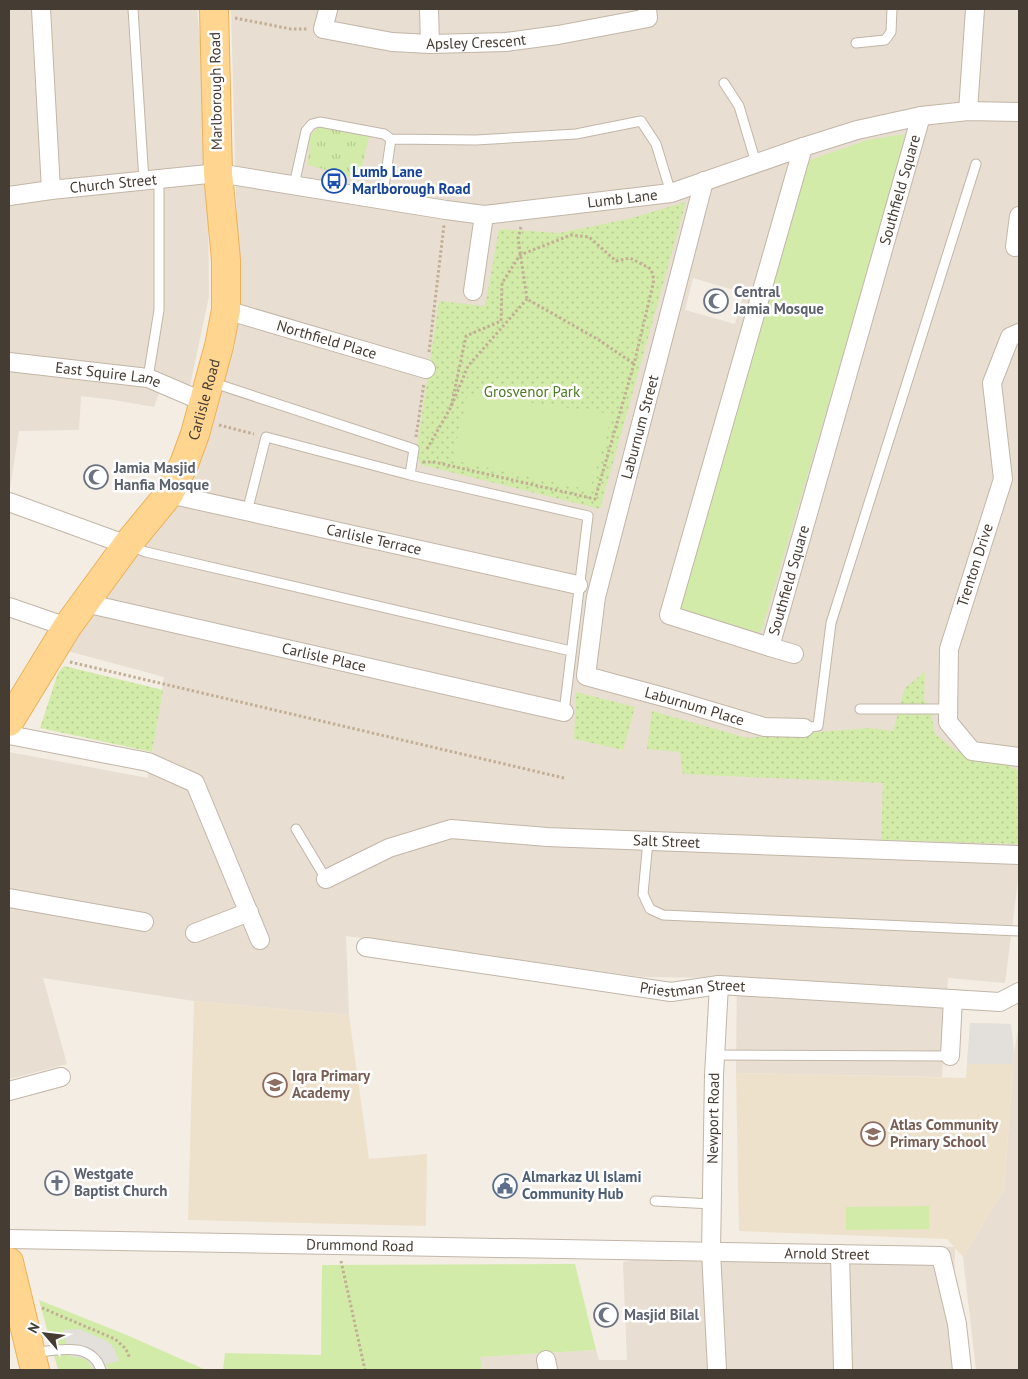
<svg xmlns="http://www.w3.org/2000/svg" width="1028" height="1379" viewBox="0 0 1028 1379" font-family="'PT Sans',sans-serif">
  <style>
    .residential { fill: #e8ded1; fill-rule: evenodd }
    .education { fill: #eee1cc }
    .grass { fill: url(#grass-tufts) }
    .park { fill: url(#park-dots) }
    .garden { fill: #d3eba8 }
    .parking { fill: #e3e0dc }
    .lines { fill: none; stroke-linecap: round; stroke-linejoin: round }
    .service-casing { stroke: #c2b6a8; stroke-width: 11 }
    .minor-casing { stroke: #c2b6a8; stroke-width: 20 }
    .primary-casing { stroke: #edb158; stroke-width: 30 }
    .path { stroke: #c2ae95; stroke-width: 3; stroke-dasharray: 2.5 2.5; stroke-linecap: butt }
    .service { stroke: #fff; stroke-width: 9 }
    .minor { stroke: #fff; stroke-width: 18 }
    .primary { stroke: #ffd590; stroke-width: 28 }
    .labels { text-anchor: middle; stroke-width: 5; stroke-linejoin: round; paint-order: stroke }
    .street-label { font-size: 15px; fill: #453c33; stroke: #fff }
    .transit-label { font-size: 15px; font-weight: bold; fill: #164399; stroke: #fff; text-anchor: start }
    .worship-label { font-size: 15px; font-weight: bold; fill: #5b616d; stroke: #fff; text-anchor: start }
    .park-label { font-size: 15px; fill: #4c7b22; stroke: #fff }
    .education-label { font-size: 15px; font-weight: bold; fill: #785e54; stroke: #fff; text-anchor: start }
    .service-label { font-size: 15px; font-weight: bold; fill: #4e5e75; stroke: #fff; text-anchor: start }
  </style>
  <defs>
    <pattern id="grass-tufts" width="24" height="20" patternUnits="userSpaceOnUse" patternTransform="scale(1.25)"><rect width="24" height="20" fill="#d3eba8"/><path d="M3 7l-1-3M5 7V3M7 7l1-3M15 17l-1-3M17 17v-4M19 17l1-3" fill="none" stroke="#b6ca91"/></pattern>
    <pattern id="park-dots" width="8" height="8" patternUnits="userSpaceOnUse" patternTransform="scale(1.25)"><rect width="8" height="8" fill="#d3eba8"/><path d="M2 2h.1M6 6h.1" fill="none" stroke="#b6ca91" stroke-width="1.8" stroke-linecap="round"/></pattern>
  </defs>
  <rect width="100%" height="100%" fill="#f3ede3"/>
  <path class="residential" d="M9,9h188l10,106 2,181 -19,90 -26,-7 -10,28 -40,-7 -33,-4 -2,34 -60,1 -10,63z
    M231,9h788v863l-14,111 -57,-5 -6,99 -206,-4 1,-95 -95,-1 -296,-41 3,79 -155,-14 -151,-23 24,86 -58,15v-327l139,26 16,-101 -100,-27 127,-167 44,-137 2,-114zM693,278l51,15 -9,31 -50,-14z
    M1019,1023v347h-43l-13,-113 41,-67 10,-136z
    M725,1243l230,4 -2,123h-471l-3,-13 117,-7 3,10h28l-4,-98z"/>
  <path class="education" d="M194,1001l155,14 20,144 58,-5 -1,72 -238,-6z
    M970,1023l41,1 3,28 -10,138 -41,67 -16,-18 -208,-8 -3,-158 230,5z"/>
  <path class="grass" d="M319,127l50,10 -10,42 -51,-14 2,-30z"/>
  <path class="park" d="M686,202l-86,307 -178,-44 -6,-10 23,-154 46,5 14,-77 60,4 69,-14z
    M64,666l99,24 -11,62 -112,-24 18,-55z
    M925,672l-1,29 5,3 6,30 21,17 45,11 18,9v71l-3,2 -135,-4 2,-57 -200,-9 -3,-22 -33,-3 5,-38 95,27 122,-10 24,3 12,-43z
    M576,692l59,15 -12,43 -49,-11z"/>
  <path class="garden" d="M905,134l-24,91 -119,404 -3,4 -83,-25 131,-447 60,-21z
    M468,394l144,20 -22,76 -138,-30z
    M929,1206v23l-83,1v-23z
    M575,1264l21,86 -116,7 2,13h-259l2,-17 96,2 1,-90z
    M39,1300l90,36 77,34h-148z"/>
  <path class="parking" d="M970,1023l41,1 3,28 -1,12h-46z
    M79,1329l28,12 7,7 5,13 -13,3 2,6h-19l4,-1 -7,-10 -17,-3 -6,-26z"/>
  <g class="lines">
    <g class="service-casing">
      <path id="service" d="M133,9l11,172
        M856,43l29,-3 6,-8 1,-23
        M724,83l15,23 17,57
        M294,185l12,-54 6,-7 8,-2 64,12 7,5
        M382,200l9,-61 85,1 100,-6 65,-13 15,23 15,49
        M148,378l11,-68v-132
        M211,382l203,67 -4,26
        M247,512l19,-75 144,38 178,41 -24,196
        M130,546l16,6 425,99
        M860,709h88
        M804,728l14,-2 13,-103 145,-459
        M296,829l30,50
        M648,841l-5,53 7,15 13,6 356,16
        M716,1055l234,1
        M655,1201l57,3
        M33,1353c24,-3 59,-12 68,17"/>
    </g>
    <g class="minor-casing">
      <g id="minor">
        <path d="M41,9l10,181"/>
        <path d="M429,9l1,35"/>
        <path id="s1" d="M328,10l-5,19 69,13 38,2 76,-2 52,-7 90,-17 -1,-9"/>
        <path d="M968,111l7,-102"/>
        <path id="s2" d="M803,147l-134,468 101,32 151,-531"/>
        <path id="s3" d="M704,181l-108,416 -10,79 85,23 93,28 40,1"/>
        <path id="s4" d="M9,196l42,-6 167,-17 228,37 38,5 187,-22 132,-46 54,-17 64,-14 47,-5 51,1"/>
        <path d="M1015,247l4,-31"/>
        <path d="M473,291l11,-76"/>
        <path id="s5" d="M226,310l200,59"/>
        <path d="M1019,333l-9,4 -18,46 11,96 -54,170 -1,73 24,29 47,6"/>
        <path id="s6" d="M9,362l139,16 56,24"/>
        <path id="s7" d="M169,494l409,91"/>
        <path d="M9,502l118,43"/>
        <path id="s8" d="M85,603l479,109"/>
        <path d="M9,607l58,20"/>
        <path d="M770,647l24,7"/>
        <path d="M9,735l139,27 47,21 65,157"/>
        <path id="s9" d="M326,879l63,-31 62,-19 96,8 472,18"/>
        <path d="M9,898l135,24"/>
        <path d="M195,933l54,-21"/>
        <path id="s10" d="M366,947l305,45 48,-7 281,17 19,-10"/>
        <path d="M950,1056l3,-57"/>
        <path d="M9,1091l52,-14"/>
        <path id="s11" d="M9,1239l932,17 16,68 5,46"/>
        <path d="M840,1254l3,116"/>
        <path d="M546,1360l2,10"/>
        <path id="s12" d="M717,1370l-6,-119 3,-176 5,-90"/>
      </g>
    </g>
    <g class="primary-casing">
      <g id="primary">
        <path id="s13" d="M9,722l58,-95 60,-82 42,-51 15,-30 11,-30 24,-88 7,-36v-50l-8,-87 -4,-164"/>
        <path d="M9,1262l26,108"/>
      </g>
    </g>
    <path class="path" d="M235,18l56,11h16
      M521,227l-3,11 9,61 72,41 35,24
      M429,352l15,-127
      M219,425l35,9
      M416,437l8,-54
      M427,449l24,-42 17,-41 59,-67
      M423,462h11l161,37 39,-135 20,-84 -3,-11 -21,-11 -14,3 -27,-24 -18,-2 -51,20 -18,28 -1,38 -35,15 -15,71
      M70,662l494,116
      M341,1261l24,109
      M42,1308l73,31 11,10 4,10"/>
    <use href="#service" class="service"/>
    <use href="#minor" class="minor"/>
    <use href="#primary" class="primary"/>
  </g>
  <defs>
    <g id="bus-ring" transform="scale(1.25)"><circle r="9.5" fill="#fff" stroke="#1a4fb4" stroke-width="1.5"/><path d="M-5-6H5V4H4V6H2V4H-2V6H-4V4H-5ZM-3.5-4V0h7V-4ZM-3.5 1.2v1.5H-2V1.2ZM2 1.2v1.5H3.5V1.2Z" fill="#1a4fb4"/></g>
    <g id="mosque-ring" transform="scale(1.25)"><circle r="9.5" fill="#fff" stroke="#6b7280" stroke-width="1.5"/><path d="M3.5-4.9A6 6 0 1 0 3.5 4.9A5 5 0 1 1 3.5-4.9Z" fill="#6b7280"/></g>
    <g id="school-ring" transform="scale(1.25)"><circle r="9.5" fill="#fff" stroke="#8d6e63" stroke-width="1.5"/><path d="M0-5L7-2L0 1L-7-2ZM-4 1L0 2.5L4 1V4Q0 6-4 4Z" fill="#8d6e63"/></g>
    <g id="church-ring" transform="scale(1.25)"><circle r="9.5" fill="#fff" stroke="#6b7280" stroke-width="1.5"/><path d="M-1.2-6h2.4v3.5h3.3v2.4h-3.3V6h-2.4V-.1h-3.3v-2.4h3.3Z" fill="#6b7280"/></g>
    <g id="civic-ring" transform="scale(1.25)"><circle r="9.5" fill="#fff" stroke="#5c6f8a" stroke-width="1.5"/><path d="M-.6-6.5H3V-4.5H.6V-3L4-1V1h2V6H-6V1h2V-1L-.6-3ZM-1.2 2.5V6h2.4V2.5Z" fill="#5c6f8a"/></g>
  </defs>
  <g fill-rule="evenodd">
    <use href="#bus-ring" x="334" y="181"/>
    <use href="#mosque-ring" x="716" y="301"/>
    <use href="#mosque-ring" x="96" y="477"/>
    <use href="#school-ring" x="275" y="1085"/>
    <use href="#school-ring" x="873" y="1134"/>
    <use href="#church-ring" x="57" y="1183"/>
    <use href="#civic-ring" x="505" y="1186"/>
    <use href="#mosque-ring" x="606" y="1315"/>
  </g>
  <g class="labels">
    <g class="street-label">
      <text dy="5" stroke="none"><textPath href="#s1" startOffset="174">Apsley Crescent</textPath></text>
      <text transform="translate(216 91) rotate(-91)" y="5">Marlborough Road</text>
      <text dy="5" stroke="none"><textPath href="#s4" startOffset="105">Church Street</textPath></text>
      <text dy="5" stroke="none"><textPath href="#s2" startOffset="1068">Southfield Square</textPath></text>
      <text dy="5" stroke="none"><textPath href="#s4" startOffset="619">Lumb Lane</textPath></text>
      <text dy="5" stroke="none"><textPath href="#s5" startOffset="105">Northfield Place</textPath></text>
      <text dy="5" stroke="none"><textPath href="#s6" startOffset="100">East Squire Lane</textPath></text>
      <text dy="5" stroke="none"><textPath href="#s13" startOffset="380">Carlisle Road</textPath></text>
      <text transform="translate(640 427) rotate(-75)" y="5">Laburnum Street</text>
      <text dy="5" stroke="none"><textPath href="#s7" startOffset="210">Carlisle Terrace</textPath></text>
      <text transform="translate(975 565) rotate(-72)" y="5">Trenton Drive</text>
      <text dy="5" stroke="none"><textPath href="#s2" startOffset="662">Southfield Square</textPath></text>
      <text dy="5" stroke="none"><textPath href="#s8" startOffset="245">Carlisle Place</textPath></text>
      <text dy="5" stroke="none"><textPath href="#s3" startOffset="622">Laburnum Place</textPath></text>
      <text dy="5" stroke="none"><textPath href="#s9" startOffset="351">Salt Street</textPath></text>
      <text dy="5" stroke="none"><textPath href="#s10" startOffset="330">Priestman Street</textPath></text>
      <text dy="5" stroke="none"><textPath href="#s12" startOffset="252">Newport Road</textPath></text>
      <text dy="5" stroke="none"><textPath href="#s11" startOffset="351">Drummond Road</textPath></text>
      <text dy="5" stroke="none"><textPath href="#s11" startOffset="818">Arnold Street</textPath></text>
    </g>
    <g class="transit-label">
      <text x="352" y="177">Lumb Lane<tspan x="352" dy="17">Marlborough Road</tspan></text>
    </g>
    <g class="worship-label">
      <text x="734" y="297">Central<tspan x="734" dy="17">Jamia Mosque</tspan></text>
      <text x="114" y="473">Jamia Masjid<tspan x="114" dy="17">Hanfia Mosque</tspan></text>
      <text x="74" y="1179">Westgate<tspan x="74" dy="17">Baptist Church</tspan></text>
      <text x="624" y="1320">Masjid Bilal</text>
    </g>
    <g class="park-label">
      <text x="532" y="397">Grosvenor Park</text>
    </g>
    <g class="education-label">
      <text x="292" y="1081">Iqra Primary<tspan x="292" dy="17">Academy</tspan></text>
      <text x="890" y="1130">Atlas Community<tspan x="890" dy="17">Primary School</tspan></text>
    </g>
    <g class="service-label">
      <text x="522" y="1182">Almarkaz Ul Islami<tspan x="522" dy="17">Community Hub</tspan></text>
    </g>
  </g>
  <rect width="1028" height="1379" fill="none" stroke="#453c33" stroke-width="20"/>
  <g transform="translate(45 1334) rotate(298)" stroke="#ffffff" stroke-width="4" paint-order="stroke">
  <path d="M0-4L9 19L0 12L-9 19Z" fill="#453c33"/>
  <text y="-8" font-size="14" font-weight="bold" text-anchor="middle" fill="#453c33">N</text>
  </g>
</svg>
